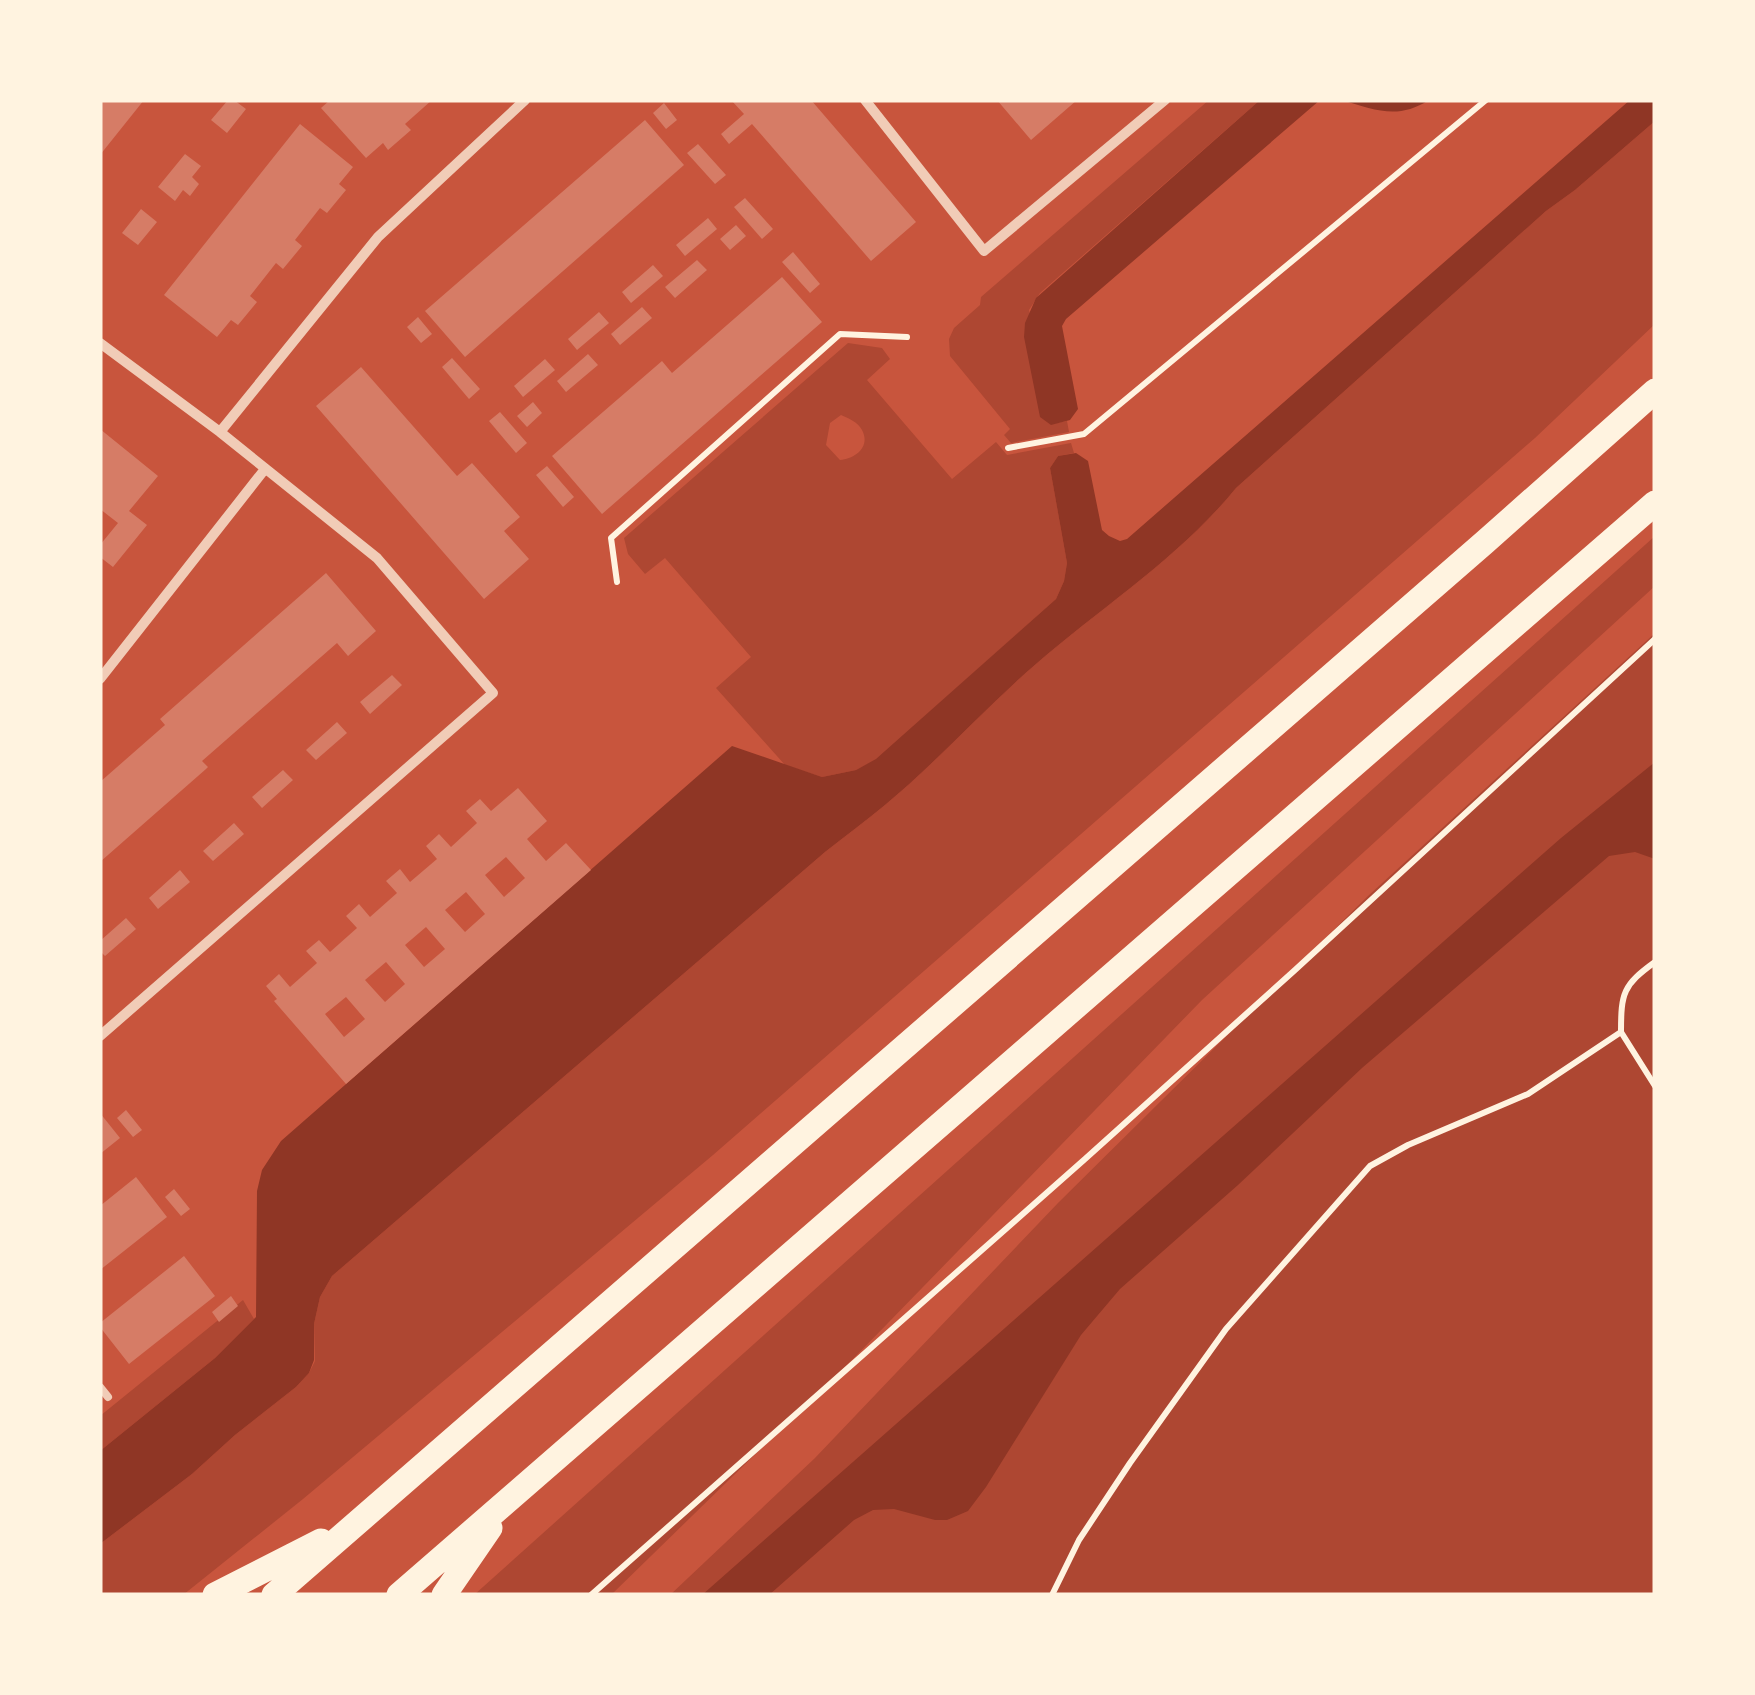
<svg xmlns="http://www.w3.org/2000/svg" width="1755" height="1695" viewBox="0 0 1755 1695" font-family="'IBM Plex Sans',sans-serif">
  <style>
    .green { fill: #ae4732; fill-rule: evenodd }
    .water { fill: #8f3625 }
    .building { fill: #d67c66; fill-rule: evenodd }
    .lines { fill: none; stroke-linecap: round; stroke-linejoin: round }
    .path { stroke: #fff3e0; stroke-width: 6 }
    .service { stroke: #f1ccb7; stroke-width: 8 }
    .minor { stroke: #f1ccb7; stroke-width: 10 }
    .primary { stroke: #fff3e0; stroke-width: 25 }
  </style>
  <rect width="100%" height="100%" fill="#c8553d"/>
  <path class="green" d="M1209,100h51l-220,193 -11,17 22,114 16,-3 2,11 -58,11 -7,-8 6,-6 -60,-73 -1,-17 5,-11 26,-23 1,-8z
    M1655,121v203l-120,114 -822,717 -410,344 -120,96h-83v-51l92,-70 43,-39 61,-48 13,-14 6,-12 -1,-37 6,-27 12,-21 493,-424c20,-16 41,-31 60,-47 53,-44 99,-96 151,-141 67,-58 144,-107 200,-176l310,-277 29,-21z
    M848,343l34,5 8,11 -23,21 85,99 44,-37 11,13 64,-12 3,10 -16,3 -8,12 17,95 -3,18 -8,18 -180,161 -20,10 -34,7 -37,-12 -69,-77 35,-31 -86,-99 -20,16 -17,-20 -4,-16zM841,415c7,3 17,7 21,15 9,17 -7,29 -22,30l-14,-15 4,-22z
    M1655,536v50l-453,414 -349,359 -242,236h-137z
    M1655,633v962h-985l145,-137 243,-255 310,-307z
    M243,1300l11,19 -39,39 -115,93v-35z"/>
  <path class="water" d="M1260,100h60l-254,219 -4,7 16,83 -8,11 -19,5 -11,-8 -16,-80 1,-14 11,-25z
    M1342,100h87c-31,20 -54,10 -87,0z
    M1630,100h25v21l-80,69 -29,21 -310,277c-56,69 -133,118 -200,176 -52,45 -98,97 -151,141 -19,16 -40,31 -60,47l-493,424 -12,21 -6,27v36l-5,13 -13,14 -61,48 -43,39 -92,70v-93l115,-93 41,-41 1,-126 5,-21 19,-29 451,-395 90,31 34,-7 20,-11 180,-160 8,-18 3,-18 -17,-95 8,-12 18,-3 12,8 14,69 7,6 11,5 7,-2z
    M1655,762v97l-20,-7 -26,4 -247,212 -124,117 -118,104 -39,46 -95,152 -18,24 -21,9h-12l-41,-11 -21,1 -19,10 -85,75h-67l859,-757z"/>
  <path class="building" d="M100,100h44l-44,55z
    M228,100h6l12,9 -19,24 -16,-13z
    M330,100h102l-27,24 6,6 -23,20 -5,-7 -17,15 -45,-50z
    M731,100h80l105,122 -45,39 -119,-137 -23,20 -8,-10 23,-20z
    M997,100h80l-46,40z
    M664,103l13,17 -11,9 -13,-16z
    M645,120l39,45 -219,192 -40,-46z
    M300,124l53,43 -14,17 7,6 -19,23 -7,-5 -25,32 7,6 -19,23 -7,-6 -26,33 7,6 -19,23 -7,-5 -14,17 -53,-42z
    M698,144l28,31 -11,9 -28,-31z
    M185,154l16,12 -9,11 7,7 -9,12 -7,-6 -8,11 -17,-14z
    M745,198l28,31 -11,10 -28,-32z
    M141,209l16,13 -19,23 -16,-12z
    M708,218l9,11 -32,27 -9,-11z
    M736,225l10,11 -16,14 -10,-11z
    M793,252l27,32 -10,9 -28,-31z
    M697,260l10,10 -32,28 -10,-11z
    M653,265l10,11 -32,27 -9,-11z
    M782,277l40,45 -220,192 -50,-58 110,-95 10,12z
    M642,307l10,11 -32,27 -9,-11z
    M599,312l10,11 -32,27 -9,-11z
    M418,317l14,17 -11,9 -14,-16z
    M588,354l10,11 -32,27 -9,-11z
    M452,358l28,31 -11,10 -27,-32z
    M545,359l10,11 -32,27 -9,-11z
    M361,367l96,109 15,-13 48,54 -16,14 25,28 -45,40 -168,-193z
    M533,402l9,11 -15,14 -10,-11z
    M500,412l27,31 -11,10 -27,-32z
    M100,429l58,47 -29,35 18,14 -34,42 -13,-10v-12l18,-22 -18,-14z
    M547,466l27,31 -11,10 -27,-32z
    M326,573l50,58 -28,25 -11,-13 -135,118 6,6 -2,2 -106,93v-80l65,-57 -5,-6z
    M392,675l10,10 -32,29 -10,-12z
    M337,722l10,11 -31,27 -10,-10z
    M283,770l10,10 -31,28 -10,-11z
    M518,788l29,33 -20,18 19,22 20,-18 25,27 -245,214 -72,-83 3,-2 -11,-13 13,-12 11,13 27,-24 -11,-12 13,-11 11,12 27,-24 -11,-12 13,-12 11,13 27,-24 -11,-12 14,-12 10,13 27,-23 -11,-13 13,-12 12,13 26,-24 -11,-12 14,-12 11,12zM506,857l19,21 -21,19 -19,-22zM466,892l19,22 -20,18 -20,-22zM426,927l19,22 -21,18 -19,-22zM386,962l19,22 -20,18 -20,-22zM346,997l19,22 -21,18 -19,-23z
    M234,823l10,11 -31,27 -10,-10z
    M180,870l10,12 -32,27 -9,-11z
    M126,918l10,11 -31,27 -5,-5v-10z
    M126,1110l16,20 -9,7 -16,-19z
    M100,1113l20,25 -20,16z
    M136,1177l31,40 -67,53v-64z
    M174,1189l16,20 -9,7 -16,-19z
    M184,1256l31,40 -86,68 -29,-37v-4z
    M231,1296l7,10 -19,16 -7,-10z"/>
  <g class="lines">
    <path class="path" d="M1008,448l76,-14 402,-334
      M617,582l-6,-44 229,-204 67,3
      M1621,1032l34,54
      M591,1595l494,-436 210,-189 360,-331
      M1052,1595l27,-55 51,-77 96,-134 144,-163 38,-21 120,-51 93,-62c0,-39 2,-47 34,-70"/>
    <path class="service" d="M100,1387l8,10"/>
    <path class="minor" d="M865,100l119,151 181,-151
      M100,343l120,89 157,126 116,135 -393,343
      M220,432l158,-195 147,-137
      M100,679l165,-210"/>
    <path class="primary" d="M215,1595l106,-54
      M274,1595l1211,-1053 170,-151
      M399,1595l1256,-1092
      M444,1595l46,-67"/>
  </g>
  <rect width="1755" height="1695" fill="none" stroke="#fff3e0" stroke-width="205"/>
</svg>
